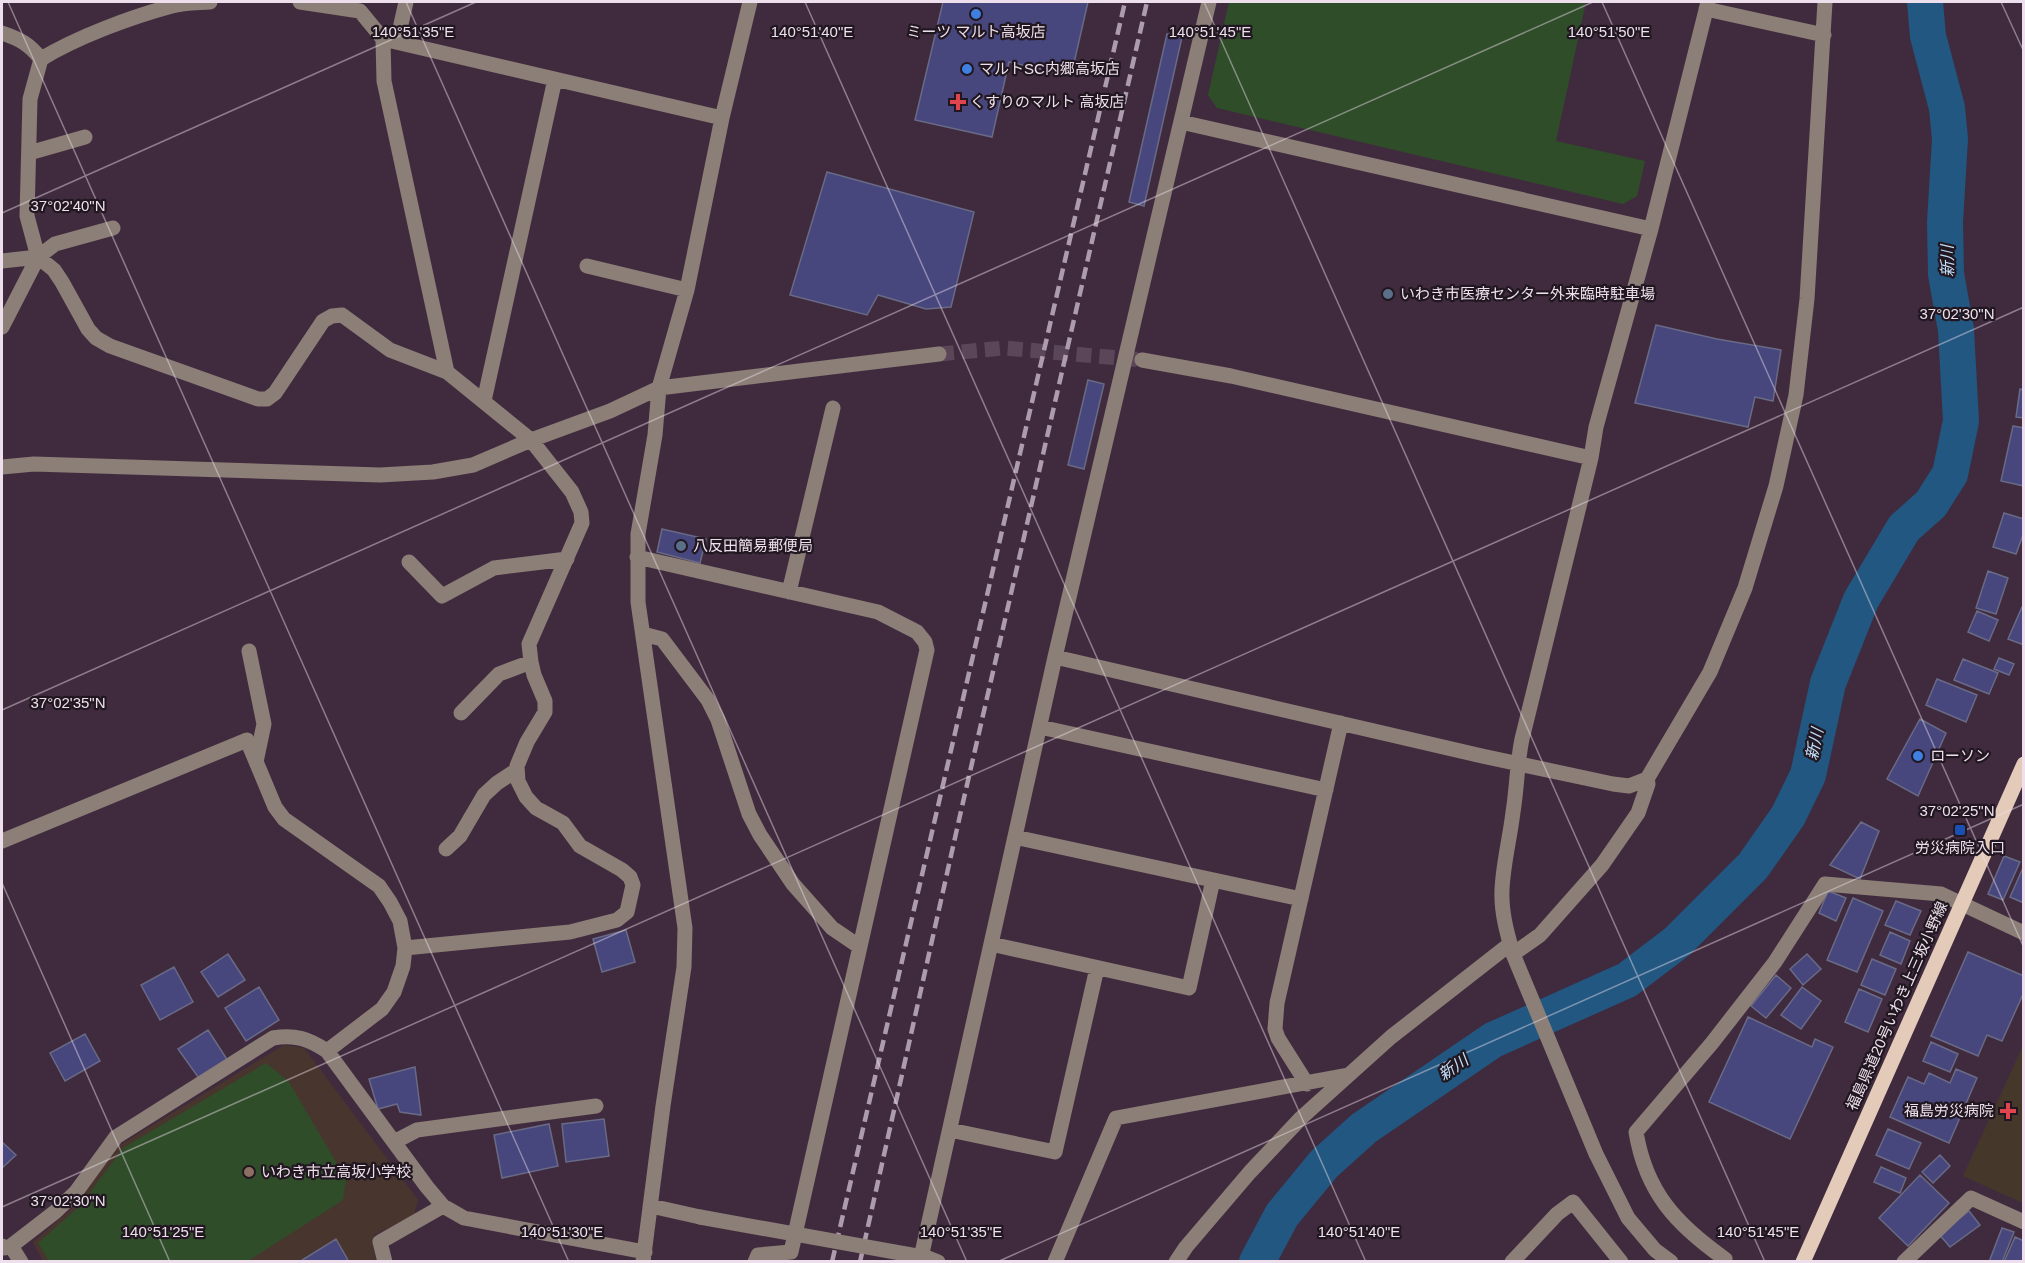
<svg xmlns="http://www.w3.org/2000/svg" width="2025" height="1263" viewBox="0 0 2025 1263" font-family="Arial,'Noto Sans JP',sans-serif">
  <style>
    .education { fill: #48362e }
    .medical { fill: #45382a }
    .green { fill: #304d2a }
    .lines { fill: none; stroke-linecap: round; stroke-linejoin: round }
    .river { stroke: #215781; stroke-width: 36 }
    .building { fill: #47467d; stroke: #696a86; stroke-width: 1.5 }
    .minor-tunnel { stroke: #5a4658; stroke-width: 15; stroke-dasharray: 15 8; stroke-linecap: butt }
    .minor { stroke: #8b7f77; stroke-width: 15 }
    .major { stroke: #e4cbb9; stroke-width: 15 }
    .rail { stroke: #ad9dac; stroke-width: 4.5; stroke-dasharray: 12 6; stroke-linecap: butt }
    .minor-bridge { stroke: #8b7f77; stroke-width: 15 }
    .ticks { fill: none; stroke: #ede0ec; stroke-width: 1.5; stroke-opacity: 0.45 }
    .shop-dot { fill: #3f7fe0; stroke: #211720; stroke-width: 2 }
    .health-dot { fill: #e0444e; stroke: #211720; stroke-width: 2 }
    .service-dot { fill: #5c6f8a; stroke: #211720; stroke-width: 2 }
    .transit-dot { fill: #1a4fb4; stroke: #211720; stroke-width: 2 }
    .education-dot { fill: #8d6e63; stroke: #211720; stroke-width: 2 }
    .labels { text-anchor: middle; stroke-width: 4.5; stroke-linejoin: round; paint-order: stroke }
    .poi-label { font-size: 15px; fill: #ede0ec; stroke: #211720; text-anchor: start }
    .street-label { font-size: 15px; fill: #ede0ec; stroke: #211720 }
    .water-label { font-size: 16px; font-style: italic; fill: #c3e0fa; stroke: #211720 }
    .ticks-label { font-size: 15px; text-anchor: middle; fill: #ede0ec; stroke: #211720; stroke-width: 4.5; stroke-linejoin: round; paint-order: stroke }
  </style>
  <rect width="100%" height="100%" fill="#402b3e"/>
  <path class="education" d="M284,1045l20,3 114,152 -4,15 -40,20 -1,11 3,15h-333l-10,-19 42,-36 45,-61z"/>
  <path class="medical" d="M2023,1046v157l-60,-27z"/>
  <path class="green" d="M1229,2h357l-30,139 89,20 -8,35 -14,8 -406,-96 -9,-13z
    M266,1063l23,19 57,97 -3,21 -95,61h-199l-11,-18 42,-37 43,-58z"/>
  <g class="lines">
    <path class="river" d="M1257,1262l25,-47 42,-51 40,-36 129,-88 134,-60 50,-38 76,-76 35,-50 20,-41 20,-92 33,-83 43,-72 27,-24 19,-30 11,-53 -5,-91 -10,-56 -1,-52 5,-83 -3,-31 -19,-72 -3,-34"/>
  </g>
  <path class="building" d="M943,2h145l-17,74 -62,-14 -17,75 -77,-17z
    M1167,34l15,3 -38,169 -15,-4z
    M827,172l147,40 -23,95 -25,2 -48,-14 -11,20 -77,-20z
    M1656,325l61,14 64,11 -8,51 -18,-4 -7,30 -113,-24z
    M1088,380l16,4 -20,85 -16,-4z
    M2020,389l4,1v28l-8,-1z
    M2013,426l11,2v58l-23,-5z
    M2004,513l20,6v13l-8,22 -23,-7z
    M662,529l44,10 -6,24 -43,-11z
    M1988,571l20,7 -12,36 -20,-6z
    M2022,607h2v38l-16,-6z
    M1977,611l21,9 -9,21 -21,-9z
    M1999,658l15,6 -5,11 -15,-6z
    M1963,659l35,14 -9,21 -35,-14z
    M1937,679l40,16 -11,27 -40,-17z
    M1920,719l26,14 -28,63 -31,-17z
    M1861,822l18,9 -19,48 -30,-14z
    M2004,856l16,6 -17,38 -15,-6z
    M2022,870l2,1v32l-14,-6z
    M1828,891l18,7 -10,23 -17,-8z
    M1853,898l30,13 -26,61 -30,-12z
    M1896,901l25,10 -11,24 -25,-10z
    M626,930l9,32 -33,10 -9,-33z
    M1890,932l20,9 -9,23 -21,-9z
    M1968,952l56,24v16l-22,49 -15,-6 -9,21 -47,-20z
    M228,954l17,26 -27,17 -17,-25z
    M1807,954l14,15 -18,16 -13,-16z
    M1872,959l24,10 -11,26 -24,-10z
    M174,967l19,35 -33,18 -19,-35z
    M1776,975l15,13 -25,30 -15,-12z
    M259,987l20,33 -33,21 -21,-33z
    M1802,987l19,14 -20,28 -20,-14z
    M1859,989l23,10 -14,33 -23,-10z
    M1748,1017l64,30 3,-8 18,8 -43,92 -81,-37z
    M208,1030l22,34 -29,17 -23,-32z
    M85,1034l15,27 -35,20 -15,-28z
    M1931,1042l27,12 -8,18 -27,-11z
    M415,1067l6,48 -21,-3 -3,-8 -19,5 -9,-30z
    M1956,1069l21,9 -28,65 -59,-26 18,-40 16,7 5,-11 21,10z
    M604,1119l5,37 -43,6 -4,-38z
    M549,1124l9,42 -56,12 -8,-43z
    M1888,1129l33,14 -12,26 -33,-14z
    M2,1142l14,13 -14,13z
    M1940,1155l10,11 -17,17 -11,-11z
    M1881,1167l25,11 -6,15 -26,-11z
    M1920,1175l29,28 -41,43 -29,-28z
    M1969,1211l11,14 -30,22 -11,-13z
    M2002,1228l12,4 -12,30h-13z
    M2015,1237l9,4v21h-20z
    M336,1239l13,23h-50z"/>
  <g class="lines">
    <path class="minor-tunnel" d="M939,354l65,-6 138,12"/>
    <path class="minor" d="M210,2c-13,1 -26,1 -38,4 -41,11 -95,31 -131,53l-11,40 -3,117 11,41 16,13 8,12 26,47 8,9 14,8 148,53h9l8,-6 48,-72 9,-5 10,-1 48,35 57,22
      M300,2l60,9 23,28
      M1706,9l118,26
      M2,33c18,6 27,11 39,26
      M397,42l9,-40
      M1181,122l470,107
      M29,153l56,-16
      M2,261l36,-4
      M587,266l100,24
      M2,327l36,-70 17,-13 58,-16
      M1142,360l89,16 360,82
      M484,401l71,-322
      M2,467l32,-3 346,11 53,-3 40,-7 58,-25 79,-29 49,-23 280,-34
      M637,557l241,55 39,20 8,10 2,8 -136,602 -33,3 -3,7
      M409,562l33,34 52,-28 73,-9
      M789,592l44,-184
      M643,634l19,5 46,61 10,20 31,94 11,21 33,49 39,44 28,19
      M249,651l15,73 -8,38
      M1055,657l427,99 131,28 16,2 18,-7 63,-107 35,-84 31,-102 20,-91 11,-96 18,-297
      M461,713l38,-39 32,-12
      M1040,727l286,63
      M1015,837l286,62
      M2,841l245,-101 28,67 9,12 95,67 11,16 10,19 5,27 -2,18 -9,26 -12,17 -55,42
      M446,849l14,-13 24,-41 13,-12 20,-13
      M991,944l198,44 24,-108
      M405,948l165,-16 47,-12 10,-8 6,-27 -3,-8 -8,-7 -42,-24 -17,-23 -27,-15 -10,-11 -8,-16 -1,-15 10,-24 18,-30v-11l-11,-26 -3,-13 -2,-18 53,-121 -1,-11 -9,-20 -41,-52 -84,-68 -63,-291 -1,-42 339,79
      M1513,954l27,-19 62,-70 36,-52 10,-29 -1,-5
      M1307,1084l-29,-46 -3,-9 2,-26 64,-280
      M950,1130l105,22 42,-184
      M394,1142l23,-12 179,-24
      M651,1206l49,11
      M2,1246l3,2 6,-2 44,-34 21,-20 40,-55 157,-99c22,-4 36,1 54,13l100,136 16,19 21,12 181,34
      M11,1246l10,16
      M385,1262l-5,-20 63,-36
      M643,1262l20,-156 21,-139 1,-39 -47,-326v-68l17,-99 4,-47 28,-98 35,-172 28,-116
      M920,1262l135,-605 154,-655
      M1055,1262l61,-144 232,-43
      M1176,1262l10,-15 64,-75 51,-54 90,-81 119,-93
      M1512,1262l45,-48 16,-12 48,60
      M1671,1262l-16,-12 -27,-32 -32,-64 -83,-200c-6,-21 -12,-42 -11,-64 1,-26 8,-52 11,-78 4,-24 4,-49 9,-73l69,-281 5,-31 55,-198 57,-227
      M1724,1262l1,-3c-48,-34 -79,-66 -89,-127l76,-89 63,-81 50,-78 116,10 83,39
      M1904,1262l67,-64 53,24"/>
    <path class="major" d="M1803,1262l221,-498"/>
    <path class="rail" d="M832,1262l293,-1260
      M860,1262l101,-451 186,-809"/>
    <path class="minor-bridge" d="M700,1217l228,41 10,4"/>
  </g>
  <path class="ticks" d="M8,2l561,1260M406,2l561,1260M805,2l561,1260M1204,2l561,1260M1602,2l422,946M2001,2l23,50M2,213l474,-211M2,710l1591,-708M2,883l168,379M2,1207l2022,-900M997,1262l1027,-458"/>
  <g class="shop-dot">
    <circle cx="976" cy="14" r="6"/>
    <circle cx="967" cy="69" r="6"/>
    <circle cx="1918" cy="756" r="6"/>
  </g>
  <g class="health-dot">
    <path d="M955 93h6v6h6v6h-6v6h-6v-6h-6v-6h6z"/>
    <path d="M2005 1102h6v6h6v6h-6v6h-6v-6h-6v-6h6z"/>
  </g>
  <g class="service-dot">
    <circle cx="1388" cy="294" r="6"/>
    <circle cx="681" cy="546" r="6"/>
  </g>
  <rect class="transit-dot" x="1954" y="824" width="12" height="12" rx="3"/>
  <circle class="education-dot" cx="249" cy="1172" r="6"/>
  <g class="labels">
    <g class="poi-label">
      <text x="976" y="37" text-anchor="middle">ミーツ マルト高坂店</text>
      <text x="979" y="74">マルトSC内郷高坂店</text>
      <text x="970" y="107">くすりのマルト 高坂店</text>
      <text x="1400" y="299">いわき市医療センター外来臨時駐車場</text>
      <text x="693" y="551">八反田簡易郵便局</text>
      <text x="1930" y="761">ローソン</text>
      <text x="1960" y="853" text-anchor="middle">労災病院入口</text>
      <text x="1994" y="1116" text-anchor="end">福島労災病院</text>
      <text x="261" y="1177">いわき市立高坂小学校</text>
    </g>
    <g class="street-label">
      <text transform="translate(1897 1006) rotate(-66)" y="5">福島県道20号いわき上三坂小野線</text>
    </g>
    <g class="water-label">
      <text transform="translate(1947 261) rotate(-91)" y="6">新川</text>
      <text transform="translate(1814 744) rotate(-78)" y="6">新川</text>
      <text transform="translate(1453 1067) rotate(-35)" y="6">新川</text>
    </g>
  </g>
  <g class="ticks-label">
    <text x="413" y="37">140°51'35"E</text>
    <text x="812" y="37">140°51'40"E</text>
    <text x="1609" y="37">140°51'50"E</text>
    <text x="1210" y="37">140°51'45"E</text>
    <text x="68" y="211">37°02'40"N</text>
    <text x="1957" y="319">37°02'30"N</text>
    <text x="68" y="708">37°02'35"N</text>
    <text x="1957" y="816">37°02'25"N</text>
    <text x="68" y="1206">37°02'30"N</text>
    <text x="163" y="1237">140°51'25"E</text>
    <text x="562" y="1237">140°51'30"E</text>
    <text x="961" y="1237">140°51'35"E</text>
    <text x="1359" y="1237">140°51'40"E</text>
    <text x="1758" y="1237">140°51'45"E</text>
  </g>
  <rect width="2025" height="1263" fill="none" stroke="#ede0ec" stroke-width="6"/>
</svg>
